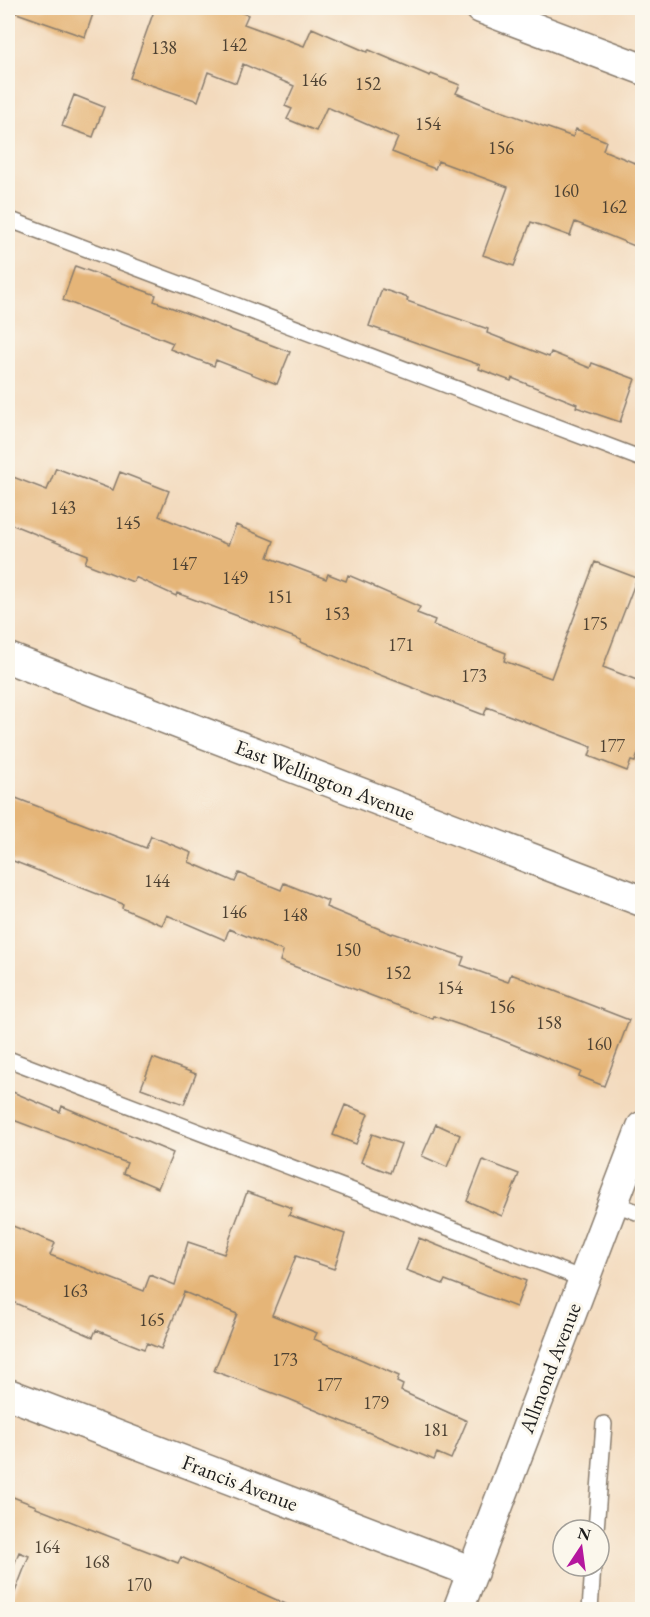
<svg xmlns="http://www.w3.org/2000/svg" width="650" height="1617" viewBox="0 0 650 1617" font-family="'EB Garamond',serif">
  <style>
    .building { fill: #e5b578 }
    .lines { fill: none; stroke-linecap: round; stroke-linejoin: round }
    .service-casing { stroke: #887b6c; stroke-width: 18 }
    .minor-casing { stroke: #887b6c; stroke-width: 33 }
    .service { stroke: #fff; stroke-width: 15 }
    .minor { stroke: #fff; stroke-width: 30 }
    .labels { text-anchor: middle; stroke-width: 6; stroke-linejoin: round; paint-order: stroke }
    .number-label { font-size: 18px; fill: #4e4233 }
    .street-label { font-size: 21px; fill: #1c1c1c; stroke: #fbf7ec }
  </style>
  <rect width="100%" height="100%" fill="#fbf7ec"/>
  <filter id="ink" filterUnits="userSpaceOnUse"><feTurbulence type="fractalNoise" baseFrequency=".0167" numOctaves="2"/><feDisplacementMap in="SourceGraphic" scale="12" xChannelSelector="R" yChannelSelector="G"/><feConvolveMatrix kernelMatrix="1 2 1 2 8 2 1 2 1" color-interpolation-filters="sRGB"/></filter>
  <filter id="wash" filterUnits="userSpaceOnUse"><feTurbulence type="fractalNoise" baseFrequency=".008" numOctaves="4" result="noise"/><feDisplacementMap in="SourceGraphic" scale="24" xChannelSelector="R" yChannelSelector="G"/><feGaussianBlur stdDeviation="1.35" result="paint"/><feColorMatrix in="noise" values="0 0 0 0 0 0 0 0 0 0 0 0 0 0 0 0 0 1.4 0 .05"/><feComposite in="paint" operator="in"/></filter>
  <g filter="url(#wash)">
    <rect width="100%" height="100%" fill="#f3dabd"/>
    <g id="blocks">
      <path class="building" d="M12,8h83l-10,29 -74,-26z
        M155,8h74l19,7 -4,9 60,22 8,-18 55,24 2,-2 61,26 1,-2 29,11 -4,8 31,13 86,31 3,-8 30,12 -3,9 39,16v83l-67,-27 -5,14 -39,-14 -17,44 -31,-11 25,-68 -70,-26 -3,8 -43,-17 6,-14 -71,-31 -11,24 -29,-12 5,-10 -7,-3 9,-20 -51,-22 -7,19 -28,-11 -10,29 -68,-23z
        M74,95l30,12 -11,30 -31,-11z
        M75,266l81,29 -2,6 136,51 -13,32 -61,-24 -2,6 -44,-17 3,-6 -110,-43z
        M382,289l26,9 -1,3 81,28 -1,4 62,24 2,-5 39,16 2,-5 43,16 -15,43 -44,-15 1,-3 -65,-26 -1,3 -32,-12 1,-4 -111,-39z
        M56,468l57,22 7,-18 49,19 -10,25 69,29 8,-20 38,16 -6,16 58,22 2,-5 18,7 2,-6 26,11v1l46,20 -3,6 18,7 -2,5 73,28 -2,8 47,17 44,-116 42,16 -34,89 39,15v61l-7,19 -4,-1 -4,10 -38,-15 3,-9 -105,-40 -3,8 -117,-45 -66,-28v-2l-124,-47 -1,3 -41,-19 -2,5 -48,-19 3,-8 -80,-32v-48l39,15z
        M8,795l138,53 5,-12 41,17 -3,9 46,20 4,-9 42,17 3,-7 44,18 -2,6 66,27 1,-1 71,24 -3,8 47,17 3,-8 118,46 -25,66 -25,-10 2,-4 -89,-36 -58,-20 -1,3 -153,-58 3,-10 -54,-22 -4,11 -58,-25 -5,10 -40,-17 1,-4 -115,-45z
        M153,1058l43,16 -12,30 -43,-16z
        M8,1090l52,22 2,-6 111,47 -15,35 -35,-15 4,-10 -119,-45z
        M345,1105l23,9 -12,30 -23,-9z
        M436,1124l24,11 -13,32 -25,-11z
        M372,1134l29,10 -11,29 -29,-11z
        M483,1160l36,14 -17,42 -35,-15z
        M247,1192l45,16 -3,7 56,19 -11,35 -38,-13 -24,59 45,18 -3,6 85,37 -2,6 6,3 -2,6 66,30 -16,38 -14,-6 -3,7 -145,-61 -75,-28 23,-57 -53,-22 -23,57 -14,-6 -3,6 -48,-19 -3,7 -85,-37v-76l47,19 -5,12 94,36 6,-16 25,10 13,-43 36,12z
        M419,1238l107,43 -10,26 -71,-27 -2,4 -37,-14z
        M8,1495l28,11v2l142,55 3,-6 118,53h-291l21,-54 -10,-4 -9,23h-2z"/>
    </g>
  </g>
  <g filter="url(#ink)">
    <use href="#blocks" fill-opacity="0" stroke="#887b6c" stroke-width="1.5"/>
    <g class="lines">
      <g class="service-casing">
        <path id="service" d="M8,219l634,240
          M8,1059l575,220
          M613,1203l29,11
          M596,1530l8,-106
          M590,1610l3,-44"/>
      </g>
      <g class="minor-casing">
        <path id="minor" d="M481,8l161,61
          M8,658l634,243
          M8,1394l465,178
          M458,1610l184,-483"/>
      </g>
      <use href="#service" class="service"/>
      <use href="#minor" class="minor"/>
    </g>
  </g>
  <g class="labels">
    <g class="number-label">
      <text x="234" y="51">142</text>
      <text x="164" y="54">138</text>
      <text x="314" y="86">146</text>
      <text x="368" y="90">152</text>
      <text x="428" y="130">154</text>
      <text x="501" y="154">156</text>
      <text x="566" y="197">160</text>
      <text x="614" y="213">162</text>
      <text x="63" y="514">143</text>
      <text x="128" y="529">145</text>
      <text x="184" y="570">147</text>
      <text x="235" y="584">149</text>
      <text x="280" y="603">151</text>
      <text x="337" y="620">153</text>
      <text x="595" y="630">175</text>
      <text x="401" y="651">171</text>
      <text x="474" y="682">173</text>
      <text x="612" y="752">177</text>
      <text x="157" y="887">144</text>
      <text x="234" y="918">146</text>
      <text x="295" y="921">148</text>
      <text x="348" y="956">150</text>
      <text x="398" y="979">152</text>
      <text x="450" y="994">154</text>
      <text x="502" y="1013">156</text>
      <text x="549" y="1029">158</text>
      <text x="599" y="1050">160</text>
      <text x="75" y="1297">163</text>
      <text x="152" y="1326">165</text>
      <text x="285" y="1366">173</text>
      <text x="329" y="1391">177</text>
      <text x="376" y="1409">179</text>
      <text x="436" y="1436">181</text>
      <text x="47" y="1553">164</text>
      <text x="97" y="1568">168</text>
      <text x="139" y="1591">170</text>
    </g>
    <g class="street-label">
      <text transform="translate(325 780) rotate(21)" y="7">East Wellington Avenue</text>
      <text transform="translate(550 1368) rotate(-69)" y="7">Allmond Avenue</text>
      <text transform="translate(240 1483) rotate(21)" y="7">Francis Avenue</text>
    </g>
  </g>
  <rect width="650" height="1617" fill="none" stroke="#fbf7ec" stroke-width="30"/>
  <g transform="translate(581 1548) rotate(13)"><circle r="28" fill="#fbf7ec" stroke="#a29f99" stroke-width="1.5"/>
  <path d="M0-4.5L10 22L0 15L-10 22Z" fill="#b5179e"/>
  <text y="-9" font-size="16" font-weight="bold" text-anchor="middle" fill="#1c1c1c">N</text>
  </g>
</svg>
